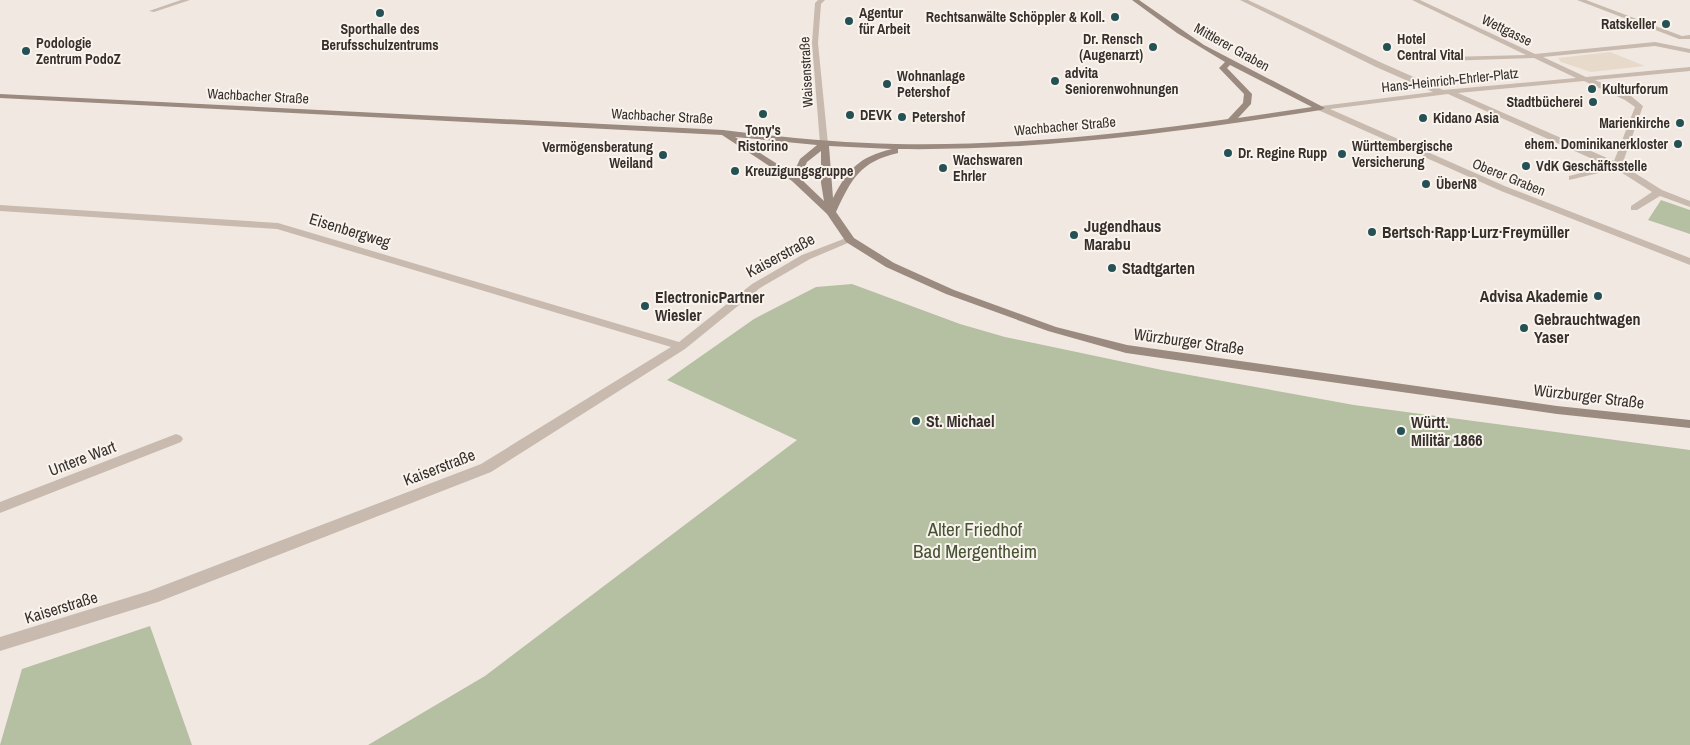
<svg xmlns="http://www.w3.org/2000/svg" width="1690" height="745" viewBox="0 0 1690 745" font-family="'Archivo Narrow',sans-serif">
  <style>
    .green { fill: #b5bfa2 }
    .plaza { fill: #e7daca }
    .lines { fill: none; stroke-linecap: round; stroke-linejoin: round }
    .street { fill: #c8baae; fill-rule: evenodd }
    .secondary { fill: #9b8a7f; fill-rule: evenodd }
    .poi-dot { fill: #255155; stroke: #f9f3ed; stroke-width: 2 }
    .labels { text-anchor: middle; stroke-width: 4; stroke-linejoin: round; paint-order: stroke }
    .far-poi-label { font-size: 14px; font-weight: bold; fill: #372f2b; stroke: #f9f3ed; text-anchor: start }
    .far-street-label { font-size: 14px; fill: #372f2b; stroke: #f9f3ed }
    .poi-label { font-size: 16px; font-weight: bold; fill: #372f2b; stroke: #f9f3ed; text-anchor: start }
    .street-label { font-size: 16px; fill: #372f2b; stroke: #f9f3ed }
    .near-park-label { font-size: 19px; fill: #465332; stroke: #f9f3ed }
  </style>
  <rect width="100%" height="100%" fill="#f1e9e1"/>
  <path class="green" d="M1661,200l29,10v24l-42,-14z
    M852,284l108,40 45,13 157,33 192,35 336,45v295h-1322l117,-69 312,-236 -130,-60 87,-61 62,-32z
    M150,626l42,119h-192l22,-76z"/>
  <path class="plaza" d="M1610,52l35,14 -54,6 -30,-10 -3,-4z"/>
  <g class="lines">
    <path class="street" d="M181,0h9l-36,12 -5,-1z
      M818,0h7l-4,4 -3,39 10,101 -4,3 -4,-3 -8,-101 3,-40z
      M1240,0h8l134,63 61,27 133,-12 -42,-20 -90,3v-4h3l79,-2 -114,-55h8l115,54 120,-12 35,7v4l-35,-7 -112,11 43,20 104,-10v4l-95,9 36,16 12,10 -21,59 40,25 28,11v6l-30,-11 -23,14h-6v-4l21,-14 -36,-23 -47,11v-4l39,-10 -160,-72 -118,15 177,78 183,71v7l-189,-74 -183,-81 -1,-2 4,-2 112,-14 -57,-25zM1584,81l41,19 10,7 -21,54 -156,-68z
      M1577,0h9l96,36 8,-1v4h-11z
      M0,205l278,18 401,119 73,-58 50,-29 44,-17 4,-1 5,3 -45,19 -50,29 -75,61 -194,123 -333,130 -158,49v-14l149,-46 332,-127 190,-117 -394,-118 -277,-18z
      M176,434l5,2 2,3 -2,3 -181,71v-11z"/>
    <path class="secondary" d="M1132,0h7l65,45 121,63 -4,2c-140,22 -281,41 -423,39v4c-38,9 -46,25 -62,59l18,26 40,25 60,27 102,37 71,18 430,61 133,14v8l-133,-14 -431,-61 -78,-22 -102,-37 -60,-27 -40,-25 -19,-28 -35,-33 -70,-46 -722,-37v-4l723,36c58,7 115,13 173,14 111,2 222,-9 332,-25l15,-16 1,-9 -25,-26 6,-6 -48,-29zM1230,65l82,42 -74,11 13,-14 1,-10 -25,-26zM735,137l82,8 -17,14 -7,15zM829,146l63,3c-33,8 -44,20 -59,49zM821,151v32l3,18 -24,-23 7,-16z"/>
  </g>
  <g class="poi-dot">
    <circle cx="380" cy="13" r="5"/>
    <circle cx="1115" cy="17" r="5"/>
    <circle cx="849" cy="21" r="5"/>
    <circle cx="1666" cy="24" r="5"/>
    <circle cx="1153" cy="47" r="5"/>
    <circle cx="1387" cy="47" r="5"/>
    <circle cx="26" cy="51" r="5"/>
    <circle cx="1055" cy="81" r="5"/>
    <circle cx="887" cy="84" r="5"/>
    <circle cx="1592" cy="89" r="5"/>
    <circle cx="1593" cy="102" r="5"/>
    <circle cx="763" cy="114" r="5"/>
    <circle cx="850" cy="115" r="5"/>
    <circle cx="902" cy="117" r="5"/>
    <circle cx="1423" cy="118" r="5"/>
    <circle cx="1680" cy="123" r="5"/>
    <circle cx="1678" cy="144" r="5"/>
    <circle cx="1228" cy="153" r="5"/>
    <circle cx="1342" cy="154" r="5"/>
    <circle cx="663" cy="155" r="5"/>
    <circle cx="1526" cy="166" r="5"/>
    <circle cx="943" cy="168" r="5"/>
    <circle cx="735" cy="171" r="5"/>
    <circle cx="1426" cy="184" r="5"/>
    <circle cx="1372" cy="232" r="5"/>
    <circle cx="1074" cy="235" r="5"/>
    <circle cx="1112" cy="268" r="5"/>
    <circle cx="1598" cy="296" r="5"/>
    <circle cx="645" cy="306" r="5"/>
    <circle cx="1524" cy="328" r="5"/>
    <circle cx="916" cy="421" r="5"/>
    <circle cx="1401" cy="431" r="5"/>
  </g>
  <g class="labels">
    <g class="far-poi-label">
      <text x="859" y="18">Agentur<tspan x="859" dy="16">für Arbeit</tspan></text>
      <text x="1105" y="22" text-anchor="end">Rechtsanwälte Schöppler &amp; Koll.</text>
      <text x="1656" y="29" text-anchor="end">Ratskeller</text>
      <text x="380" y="34" text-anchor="middle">Sporthalle des<tspan x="380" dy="16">Berufsschulzentrums</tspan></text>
      <text x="1143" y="44" text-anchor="end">Dr. Rensch<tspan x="1143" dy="16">(Augenarzt)</tspan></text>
      <text x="1397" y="44">Hotel<tspan x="1397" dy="16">Central Vital</tspan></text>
      <text x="36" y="48">Podologie<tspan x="36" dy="16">Zentrum PodoZ</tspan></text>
      <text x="1065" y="78">advita<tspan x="1065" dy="16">Seniorenwohnungen</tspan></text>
      <text x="897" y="81">Wohnanlage<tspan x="897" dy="16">Petershof</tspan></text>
      <text x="1602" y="94">Kulturforum</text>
      <text x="1583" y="107" text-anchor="end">Stadtbücherei</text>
      <text x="860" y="120">DEVK</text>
      <text x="912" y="122">Petershof</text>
      <text x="1433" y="123">Kidano Asia</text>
      <text x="1670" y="128" text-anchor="end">Marienkirche</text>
      <text x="763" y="135" text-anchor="middle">Tony's<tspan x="763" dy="16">Ristorino</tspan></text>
      <text x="1668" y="149" text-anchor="end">ehem. Dominikanerkloster</text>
      <text x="1352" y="151">Württembergische<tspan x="1352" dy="16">Versicherung</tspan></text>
      <text x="653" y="152" text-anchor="end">Vermögensberatung<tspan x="653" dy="16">Weiland</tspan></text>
      <text x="1238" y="158">Dr. Regine Rupp</text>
      <text x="953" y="165">Wachswaren<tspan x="953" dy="16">Ehrler</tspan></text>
      <text x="1536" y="171">VdK Geschäftsstelle</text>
      <text x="745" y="176">Kreuzigungsgruppe</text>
      <text x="1436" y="189">ÜberN8</text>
    </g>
    <g class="far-street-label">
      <text transform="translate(1507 30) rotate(26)" y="5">Wettgasse</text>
      <text transform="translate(1232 47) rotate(29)" y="5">Mittlerer Graben</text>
      <text transform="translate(806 72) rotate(-93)" y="5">Waisenstraße</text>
      <text transform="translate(1450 80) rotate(-6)" y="5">Hans-Heinrich-Ehrler-Platz</text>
      <text transform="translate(258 96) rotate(3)" y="5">Wachbacher Straße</text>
      <text transform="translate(662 116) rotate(3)" y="5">Wachbacher Straße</text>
      <text transform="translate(1065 126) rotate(-5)" y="5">Wachbacher Straße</text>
      <text transform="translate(1509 177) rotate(22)" y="5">Oberer Graben</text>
    </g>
    <g class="poi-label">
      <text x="1084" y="232">Jugendhaus<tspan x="1084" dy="18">Marabu</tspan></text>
      <text x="1382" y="238">Bertsch·Rapp·Lurz·Freymüller</text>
      <text x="1122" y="274">Stadtgarten</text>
      <text x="1588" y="302" text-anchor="end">Advisa Akademie</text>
      <text x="655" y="303">ElectronicPartner<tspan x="655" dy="18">Wiesler</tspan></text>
      <text x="1534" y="325">Gebrauchtwagen<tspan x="1534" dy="18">Yaser</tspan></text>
      <text x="926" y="427">St. Michael</text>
      <text x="1411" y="428">Württ.<tspan x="1411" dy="18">Militär 1866</tspan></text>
    </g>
    <g class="street-label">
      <text transform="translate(350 230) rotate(17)" y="6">Eisenbergweg</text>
      <text transform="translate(780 255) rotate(-28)" y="6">Kaiserstraße</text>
      <text transform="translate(1189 341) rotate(8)" y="6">Würzburger Straße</text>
      <text transform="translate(1589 396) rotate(7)" y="6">Würzburger Straße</text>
      <text transform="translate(82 458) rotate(-21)" y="6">Untere Wart</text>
      <text transform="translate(439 467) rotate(-21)" y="6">Kaiserstraße</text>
      <text transform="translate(61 607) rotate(-17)" y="6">Kaiserstraße</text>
    </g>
    <g class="near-park-label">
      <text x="975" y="536">Alter Friedhof<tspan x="975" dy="22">Bad Mergentheim</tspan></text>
    </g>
  </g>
</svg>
